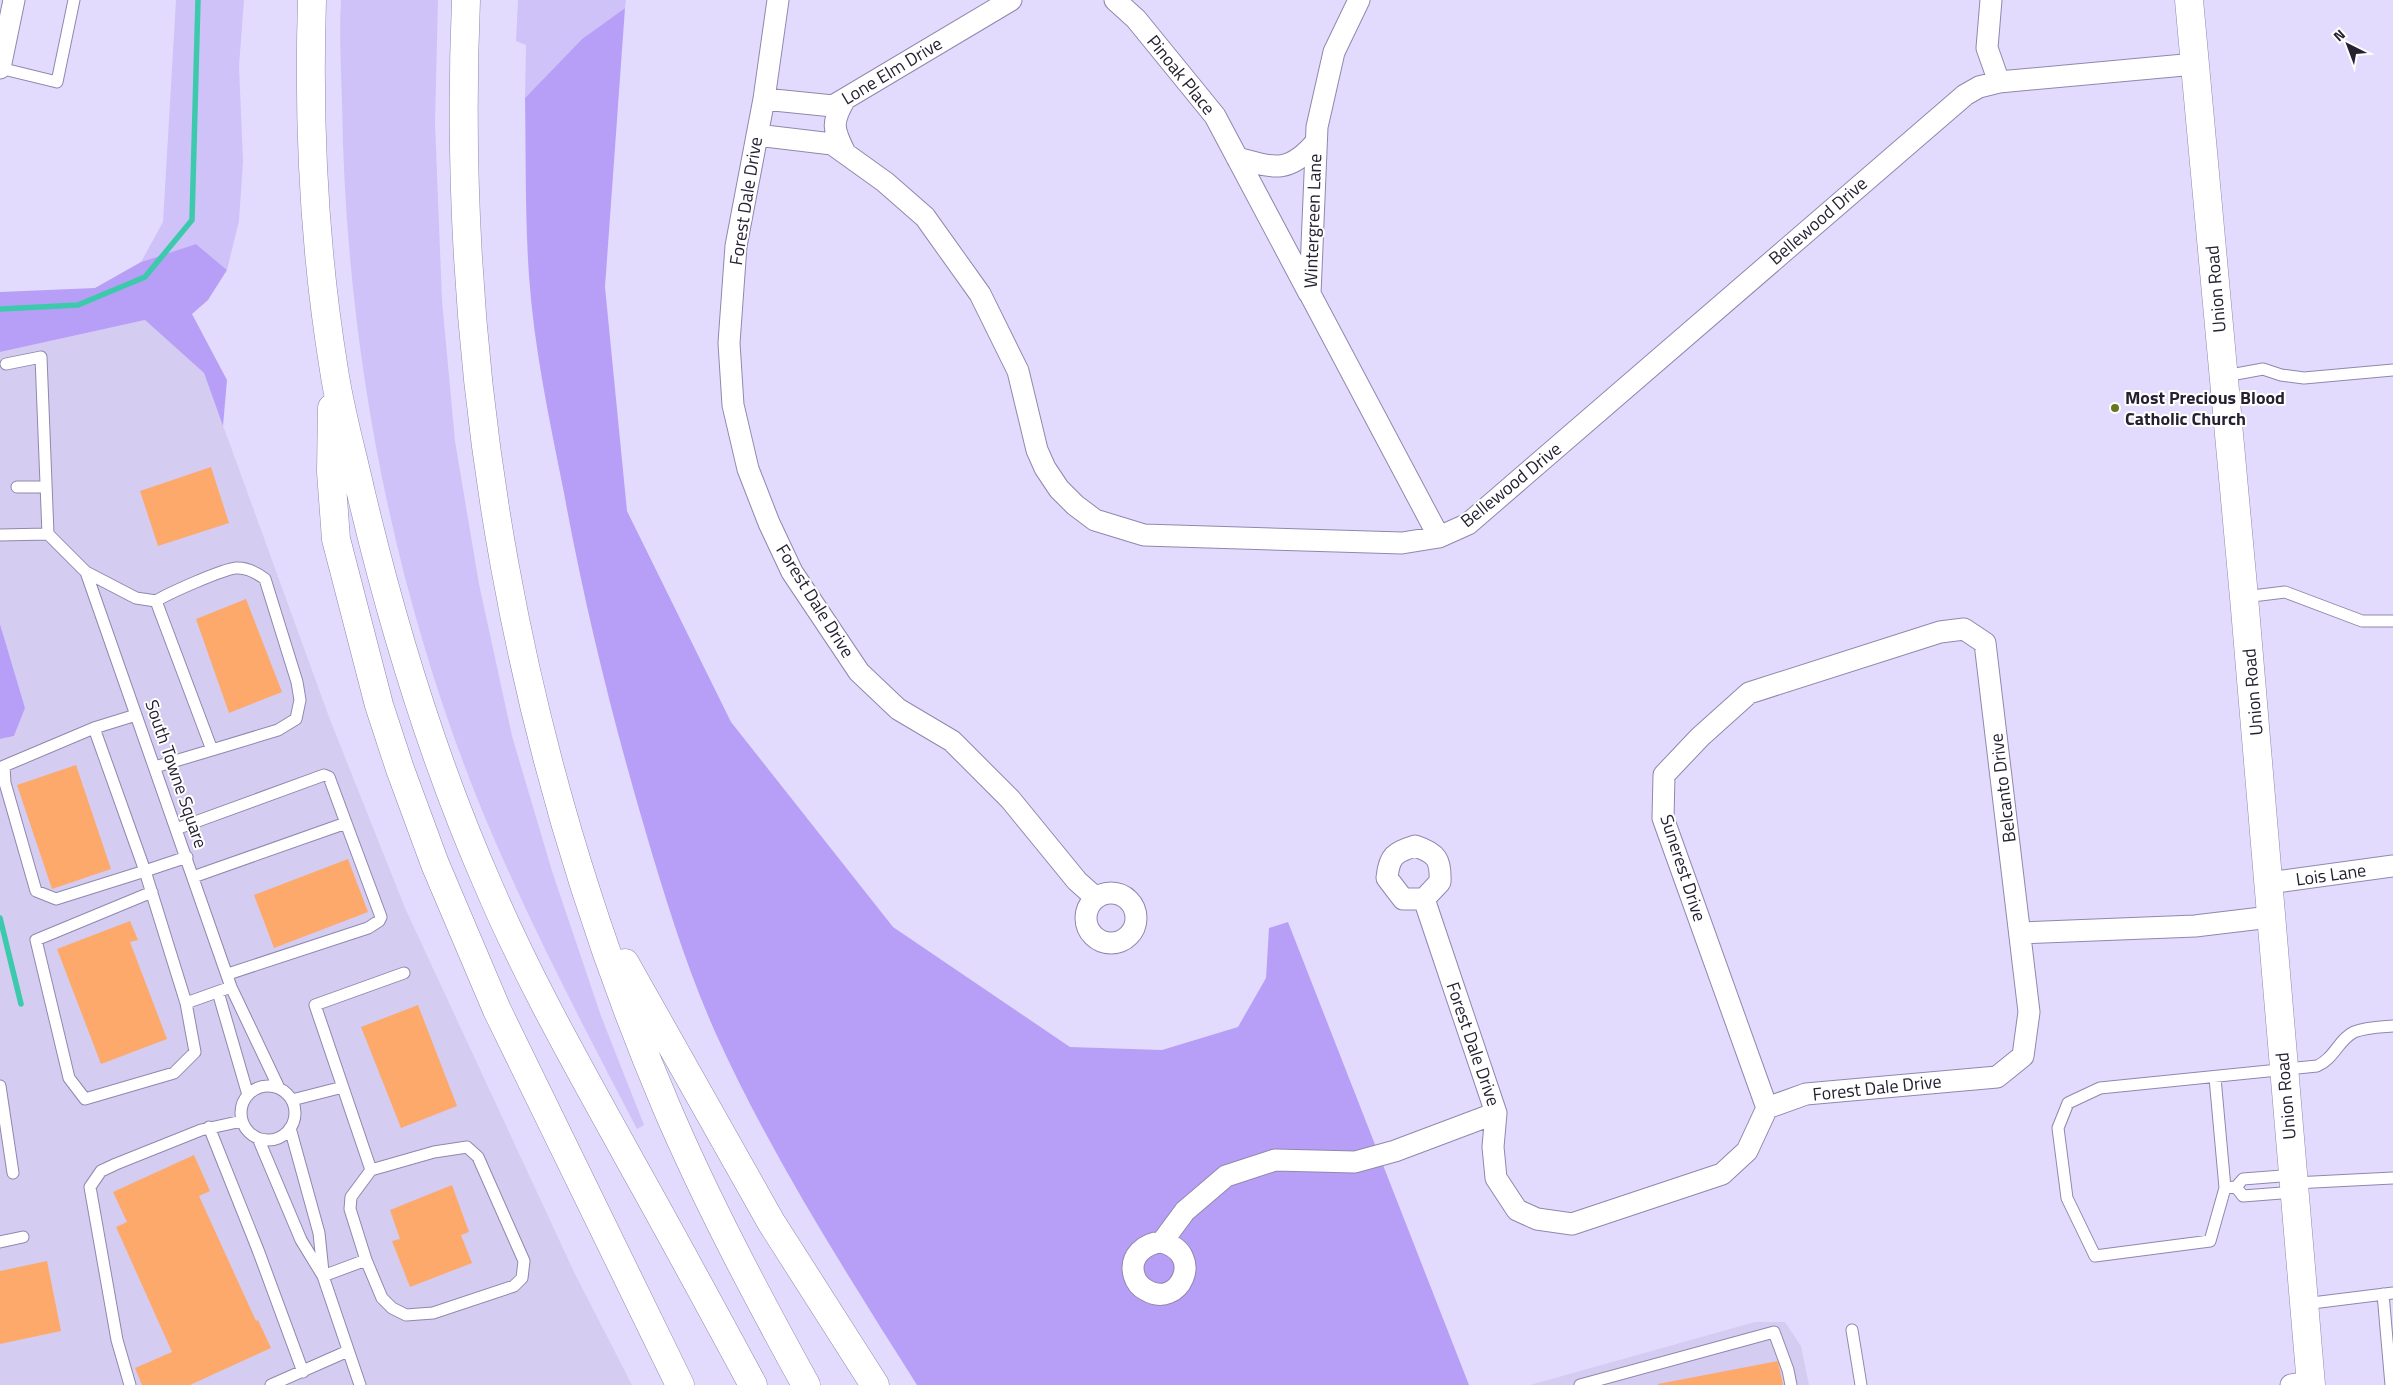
<svg xmlns="http://www.w3.org/2000/svg" width="2393" height="1385" viewBox="0 0 2393 1385" font-family="'Titillium Web',sans-serif">
  <style>
    .built { fill: #d5ccf2 }
    .green { fill: #cfc2f9 }
    .forest { fill: #b79ff7 }
    .lines { fill: none; stroke-linecap: round; stroke-linejoin: round }
    .stream { stroke: #3dc9ac; stroke-width: 5.5 }
    .building { fill: #fda96c }
    .lane-casing { stroke: #9187ae; stroke-width: 13 }
    .street-casing { stroke: #9187ae; stroke-width: 23 }
    .secondary-casing { stroke: #9187ae; stroke-width: 29 }
    .highway-casing { stroke: #9187ae; stroke-width: 29 }
    .lane { stroke: #fff; stroke-width: 11 }
    .street { stroke: #fff; stroke-width: 21 }
    .secondary { stroke: #fff; stroke-width: 28 }
    .highway { stroke: #fff; stroke-width: 28 }
    .poi-dot { fill: #6b741e; stroke: #fff; stroke-width: 2 }
    .labels { text-anchor: middle; stroke-width: 4; stroke-linejoin: round; paint-order: stroke }
    .street-label { font-size: 18px; fill: #252131; stroke: #fff }
    .poi-label { font-size: 18px; font-weight: bold; fill: #252131; stroke: #fff; text-anchor: start }
  </style>
  <rect width="100%" height="100%" fill="#e3dbfd"/>
  <path class="built" d="M145,320l59,53 125,344 76,191 170,366 57,111h-632v-646l14,-3 11,-28 -25,-84v-272z
    M1755,1322h30l16,24 8,39h-279z"/>
  <path class="green" d="M176,0h68l-5,66 4,95 -4,60 -12,49 -31,-26 -55,18 22,-40z
    M341,0h97l-3,123 7,177 13,141 24,143 33,152 40,135 49,145 43,109 -7,4c-56,-107 -112,-214 -158,-326 -89,-221 -134,-464 -137,-702 -1,-34 -3,-67 -1,-101z
    M518,0h108l-1,8 -43,31 -57,59 1,-53 -10,-4z"/>
  <path class="forest" d="M625,8l-20,279 22,224 104,211 162,205 177,120 92,3 76,-23 28,-49 3,-50 19,-6 181,463h-552c-72,-114 -145,-228 -201,-351 -29,-65 -50,-133 -70,-201 -33,-112 -61,-225 -82,-340 -14,-71 -30,-144 -35,-217 -4,-59 -3,-119 -4,-178l57,-59z
    M196,244l31,26 -19,30 -16,14 35,66 -4,46 -19,-53 -59,-53 -145,32v-60l95,-4 46,-26z
    M0,624l25,84 -11,28 -14,3z"/>
  <g class="lines">
    <path class="stream" d="M0,309l78,-4 67,-28 47,-57 6,-220
      M0,918l21,86"/>
  </g>
  <path class="building" d="M211,467l18,56 -71,23 -18,-55z
    M246,599l36,93 -53,21 -33,-94z
    M76,765l35,104 -59,20 -35,-104z
    M348,859l20,53 -94,36 -20,-53z
    M130,921l8,19 -8,2 37,97 -66,25 -44,-115z
    M418,1005l39,101 -56,22 -40,-101z
    M194,1155l16,36 -11,5 57,125 2,-1 13,28 -81,37h-48l-7,-17 37,-16 -56,-125 11,-5 -14,-30z
    M452,1185l17,47 -8,3 11,28 -62,24 -18,-46 8,-2 -10,-29z
    M47,1261l14,70 -61,13v-73z
    M1778,1361l5,24h-125v-1z"/>
  <g class="lines">
    <g class="lane-casing">
      <path id="lane" d="M0,68l57,14 17,-82
        M6,364l35,-7 7,177 38,38 50,26 20,3 56,149 -57,17
        M2225,376l38,-7 18,6 23,3 89,-8
        M17,487h29
        M0,535l48,-1
        M86,572l145,415 48,101
        M2244,597l41,-5 77,29h31
        M156,601c13,-8 67,-32 80,-33 11,-1 21,5 29,11l32,103 3,18 -4,19 -18,11 -66,20
        M136,715l-42,13 51,143 42,-14
        M94,728l-90,38 1,17 31,108 20,8 89,-28 41,132 45,-16
        M176,829l148,-54 5,2 17,46
        M193,877l153,-54 35,94 -2,4 -11,7 -140,46
        M152,892l-116,48 33,138 16,21 89,-26 21,-21 -9,-49
        M218,992l30,103
        M2215,1078l10,110 -15,53 -115,15 -28,-58 -9,-70 10,-25 32,-15 217,-22c17,-7 22,-27 37,-34 12,-5 26,-5 39,-6
        M241 1113a27 27 0 1 1 54 0a27 27 0 1 1-54 0Z
        M0,1086l13,87
        M292,1100l51,-13
        M209,1127l49,123 45,122
        M290,1128l29,105 4,39
        M258,1138l43,102 22,36 37,109
        M2294,1183l99,-5
        M2236,1187l7,9 51,-4
        M2225,1188l11,-1 7,-8 50,-4
        M0,1242l23,-5
        M366,1260l16,38 10,10 14,7 27,-2 81,-27 8,-8 2,-17 -46,-104 -11,-10 -33,5 -63,18
        M323,1276l43,-16 -16,-51 1,-12 20,-27 -56,-165 89,-32
        M2383,1294l8,91
        M2304,1304l89,-11
        M1852,1330l9,55
        M130,1385l-13,-45 -27,-153 11,-16 15,-7 85,-34 41,-9
        M271,1385l77,-34
        M1580,1385l194,-53 14,38 3,15"/>
    </g>
    <g class="street-casing">
      <path id="street" d="M778,0l-14,99 -28,147 -7,97 4,62 15,64 21,54 23,49 67,100 39,37 54,32 58,58 67,82 19,17
        M1115,0l21,19 79,97 94,177
        M1359,0l-25,52 -17,75 -7,167 129,243
        M1991,0l-4,48 12,34
        M0,68l14,-68
        M764,99l69,7 178,-106
        M845,99c-14,24 -12,30 0,54
        M757,135l75,9 53,38 40,35 55,77 38,77 19,79 8,18 14,21 16,16 20,15 49,15 258,8 37,-6 29,-13 497,-429 14,-8 20,-5 196,-18
        M1237,158c37,10 52,16 79,-16
        M1415,846c22,7 26,14 25,36l-16,17h-21l-16,-21c2,-22 8,-26 28,-32z
        M2268,883l125,-17
        M1086 918a25 25 0 1 1 50 0a25 25 0 1 1-50 0Z
        M1424,899l72,214 -3,34 3,31 21,32 20,9 35,5 150,-50 25,-23 20,-43 39,-14 191,-17 26,-21 6,-44 -44,-369 -21,-14 -24,3 -191,61 -49,44 -36,38 -1,43 104,290
        M2021,933l174,-7 75,-9
        M1162,1242c44,12 17,68 -16,48 -6,-3 -10,-8 -12,-15 -5,-19 11,-32 28,-33l23,-31 41,-35 49,-16 80,2 40,-11 101,-38
        M2291,1385l20,-3"/>
    </g>
    <g class="secondary-casing">
      <path id="secondary" d="M2189,0l55,597 67,788"/>
    </g>
    <g class="highway-casing">
      <path id="highway" d="M312,0c-4,123 2,248 22,370 6,41 18,82 27,123 32,135 72,267 128,394 41,96 93,186 143,277 41,73 81,147 121,221
        M466,0c-16,379 52,757 200,1106 41,96 90,188 140,279
        M332,408l-1,64 5,67 43,166 21,64 35,95 62,146 183,375
        M625,963l146,259 104,163"/>
    </g>
    <use href="#lane" class="lane"/>
    <use href="#street" class="street"/>
    <use href="#secondary" class="secondary"/>
    <use href="#highway" class="highway"/>
  </g>
  <circle class="poi-dot" cx="2115" cy="408" r="5"/>
  <g class="labels">
    <g class="street-label">
      <text transform="translate(892 71) rotate(-31)" y="6">Lone Elm Drive</text>
      <text transform="translate(1181 75) rotate(51)" y="6">Pinoak Place</text>
      <text transform="translate(746 201) rotate(-81)" y="6">Forest Dale Drive</text>
      <text transform="translate(1313 221) rotate(-88)" y="6">Wintergreen Lane</text>
      <text transform="translate(1818 221) rotate(-41)" y="6">Bellewood Drive</text>
      <text transform="translate(2216 289) rotate(-95)" y="6">Union Road</text>
      <text transform="translate(1511 485) rotate(-39)" y="6">Bellewood Drive</text>
      <text transform="translate(815 601) rotate(58)" y="6">Forest Dale Drive</text>
      <text transform="translate(2253 692) rotate(-95)" y="6">Union Road</text>
      <text transform="translate(176 774) rotate(71)" y="6">South Towne Square</text>
      <text transform="translate(2003 788) rotate(-97)" y="6">Belcanto Drive</text>
      <text transform="translate(1683 868) rotate(72)" y="6">Sunerest Drive</text>
      <text transform="translate(2331 875) rotate(-8)" y="6">Lois Lane</text>
      <text transform="translate(1473 1044) rotate(71)" y="6">Forest Dale Drive</text>
      <text transform="translate(1877 1088) rotate(-6)" y="6">Forest Dale Drive</text>
      <text transform="translate(2286 1096) rotate(-95)" y="6">Union Road</text>
    </g>
    <g class="poi-label">
      <text x="2125" y="404">Most Precious Blood<tspan x="2125" dy="21">Catholic Church</tspan></text>
    </g>
  </g>
  <g transform="translate(2348 45) rotate(318)" stroke="#ffffff" stroke-width="4" paint-order="stroke">
  <path d="M0-4L9 19L0 12L-9 19Z" fill="#252131"/>
  <text y="-8" font-size="14" font-weight="bold" text-anchor="middle" fill="#252131">N</text>
  </g>
</svg>
